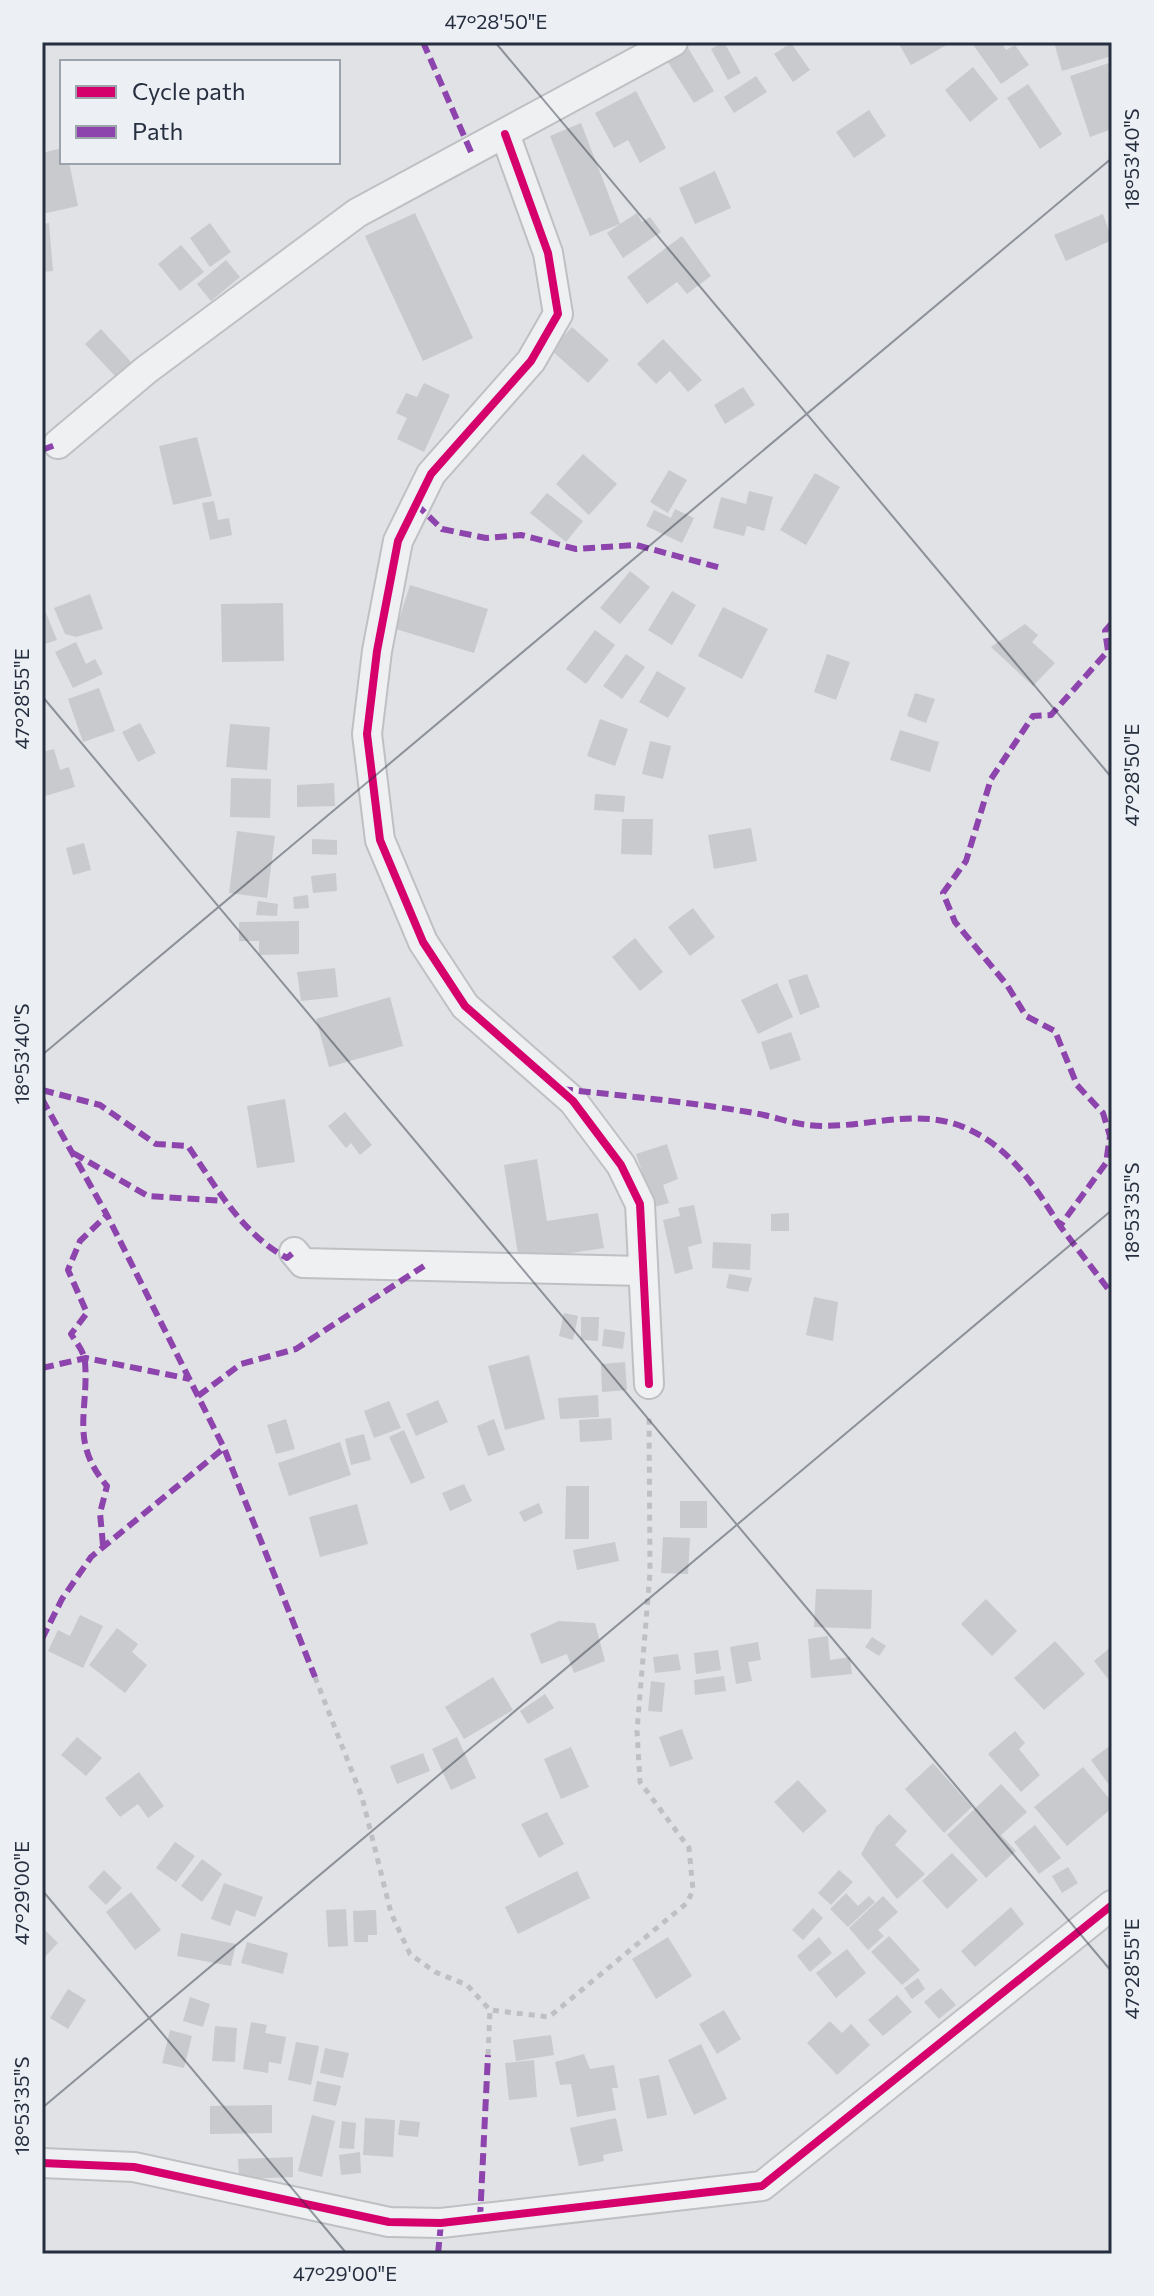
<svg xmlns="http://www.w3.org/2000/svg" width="1154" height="2296" viewBox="0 0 1154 2296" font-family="Commissioner,sans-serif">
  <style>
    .building { fill: #c8cacd }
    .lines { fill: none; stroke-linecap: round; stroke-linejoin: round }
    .street-casing { stroke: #bec0c3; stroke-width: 32 }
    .path { stroke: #bfc0c5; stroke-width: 5; stroke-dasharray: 6 6; stroke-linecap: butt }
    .street { stroke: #eff0f2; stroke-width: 28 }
    .quiet { stroke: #8e44ad; stroke-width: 6; stroke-dasharray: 12 6; stroke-linecap: butt }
    .cycleway-casing { stroke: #ecf0f5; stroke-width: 13 }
    .cycleway { stroke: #d6006c; stroke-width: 8 }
    .ticks { fill: none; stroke: #262f3f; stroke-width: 2; stroke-opacity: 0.45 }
    .neatline { fill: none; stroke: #262f3f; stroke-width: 3 }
    .ticks-label { font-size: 20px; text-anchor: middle; fill: #262f3f }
  </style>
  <rect width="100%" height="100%" fill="#e0e2e5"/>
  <path class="building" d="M724,42l17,31 -13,7 -17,-31z
    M902,42h50l-41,23 -12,-21z
    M981,42h20l5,8 9,-5 14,20 -28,19 -27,-38z
    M1054,42h58v14l-50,15z
    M791,43l19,27 -17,12 -19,-28z
    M687,46l27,45 -20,12 -28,-44z
    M1112,62v67l-22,8 -20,-61z
    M973,67l25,32 -28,23 -25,-32z
    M756,76l11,16 -33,21 -10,-16z
    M1028,84l34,50 -22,15 -33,-51z
    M636,91l30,57 -26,15 -12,-23 -14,8 -19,-35z
    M869,110l17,26 -32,22 -18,-26z
    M581,123l39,101 17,-11 5,9 8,-5 11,15 -38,26 -16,-25 13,-9 -30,12 -40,-100z
    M62,148v14h7l9,44 -36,8v-29l3,-1 -3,-31z
    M715,171l16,37 -36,16 -16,-36z
    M415,213l58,125 -50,23 -58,-125z
    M1103,214l9,26 -46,21 -12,-26z
    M49,223l4,48 -11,1v-48z
    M210,223l21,29 -21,15 -20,-29z
    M682,236l29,40 -24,18 -10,-12 -30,22 -20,-27z
    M181,245l23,27 -24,19 -22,-27z
    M226,260l14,17 -29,24 -14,-17z
    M572,327l37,33 -21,23 -37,-33z
    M101,329l30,33 -16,14 -30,-32z
    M663,339l39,41 -14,12 -18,-21 -14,13 -19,-20z
    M424,383l26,12 -26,57 -27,-13 10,-21 -11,-5 10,-20 11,4z
    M743,387l12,18 -30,19 -11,-19z
    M197,437l15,59 -39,9 -14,-59z
    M583,454l34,30 -28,31 -33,-31z
    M669,470l18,10 -19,33 -18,-11z
    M815,473l25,14 -34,58 -26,-15z
    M749,491l24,6 -9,34 -17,-5 -3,10 -31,-8 8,-31 25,7z
    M547,493l36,28 -17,21 -36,-29z
    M214,501l4,19 11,-2 3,17 -22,5 -8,-37z
    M675,509l19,9 -12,25 -36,-17 8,-16 17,8z
    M630,571l20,16 -30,37 -20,-16z
    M410,585l78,24 -14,44 -78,-24z
    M672,591l24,14 -24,40 -24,-15z
    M90,594l13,35 -27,8 -11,-3 -11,-26z
    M42,603l15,37 -15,5z
    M283,603l1,58 -62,1 -1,-58z
    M723,607l45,22 -26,50 -44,-23z
    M1025,624l13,11 -6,7 23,21 -22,23 -42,-39z
    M595,630l20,15 -29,39 -20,-15z
    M76,642l10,22 9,-5 8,15 -30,14 -18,-36z
    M626,654l19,13 -23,32 -19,-13z
    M827,654l23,8 -14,38 -22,-8z
    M657,671l29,17 -18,30 -29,-16z
    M99,688l16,43 -32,11 -15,-43z
    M915,693l20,6 -9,24 -19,-7z
    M600,719l28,10 -13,37 -28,-10z
    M140,723l16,30 -18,9 -16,-30z
    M230,724l40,3 -3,43 -41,-3z
    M900,730l39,12 -9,30 -40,-12z
    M650,741l21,5 -8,33 -21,-5z
    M54,749l6,21 9,-3 6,20 -33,10v-45z
    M231,778l40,1 -1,39 -40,-1z
    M334,783l1,23 -38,1v-22z
    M595,794l30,2 -1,16 -30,-2z
    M622,819h31l-1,36 -31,-1z
    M751,828l6,33 -43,8 -6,-34z
    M237,831l38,5 -8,62 -38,-5z
    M312,839l25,1v15l-25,-1z
    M84,843l7,27 -18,5 -7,-27z
    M336,873l1,18 -24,2 -2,-17z
    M308,895l1,13 -15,1 -1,-12z
    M258,901l20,3 -1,12 -21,-1z
    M693,908l22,29 -25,19 -22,-29z
    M299,921v33l-40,1v-14h-20v-19z
    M635,938l28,34 -23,19 -28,-34z
    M335,968l3,29 -37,4 -4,-29z
    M807,974l13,33 -20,8 -12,-35z
    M777,983l16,34 -35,17 -17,-34z
    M390,997l13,49 -74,21 -13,-48z
    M791,1032l10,28 -31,10 -9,-28z
    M285,1099l10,63 -38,6 -10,-62z
    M345,1112l27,33 -12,10 -9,-12 -5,5 -18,-22z
    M667,1144l11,35 -15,6 6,18 -15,4 -18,-53z
    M537,1159l10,62 51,-8 6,35 -85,13 -15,-96z
    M694,1205l8,38 -14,4 5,22 -18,5 -12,-54 17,-4 -2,-8z
    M789,1213v18h-18v-17z
    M713,1242l38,2 -1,26 -38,-2z
    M729,1274l23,4 -4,14 -22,-4z
    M814,1297l24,5 -5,39 -27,-6z
    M564,1313l14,3 -5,24 -14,-4z
    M581,1317h18l-1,24 -17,-1z
    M604,1329l21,3 -2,17 -21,-3z
    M529,1355l16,64 -40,11 -17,-64z
    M625,1362l2,28 -25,2 -1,-28z
    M598,1395l1,22 -39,2 -2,-21z
    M438,1400l10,22 -32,14 -10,-22z
    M389,1401l12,27 -27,10 -10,-27z
    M611,1418l1,22 -32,2 -1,-22z
    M286,1419l9,30 -19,5 -9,-29z
    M494,1419l11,31 -17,6 -11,-30z
    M404,1430l21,48 -14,6 -22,-47z
    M364,1434l7,26 -20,5 -6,-26z
    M340,1442l11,33 -62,21 -11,-33z
    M464,1484l8,17 -22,10 -8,-18z
    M566,1486h23v53h-24z
    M680,1501h27v27h-27z
    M539,1503l4,10 -19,9 -5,-10z
    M357,1504l11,40 -48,13 -11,-40z
    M663,1537l27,1 -2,36 -27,-1z
    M615,1542l4,19 -42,9 -4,-20z
    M816,1589l56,1 -1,39 -57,-2z
    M986,1599l31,32 -25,25 -31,-32z
    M80,1615l23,11 -20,42 -35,-17 10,-21 12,6z
    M559,1621l36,2 10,38 -31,12 -7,-19 -26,10 -11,-30z
    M117,1628l21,16 -6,8 15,13 -22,28 -36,-28z
    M828,1636l2,24 20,-3 2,17 -41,4 -3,-39z
    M872,1637l14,9 -7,10 -14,-9z
    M1055,1641l30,33 -41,36 -30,-32z
    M758,1642l3,18 -13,2 4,19 -16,3 -6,-37z
    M1112,1646v38l-18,-23z
    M718,1650l3,20 -25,4 -2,-21z
    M678,1654l3,16 -26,3 -2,-16z
    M724,1676l2,15 -31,4 -1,-15z
    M493,1677l20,33 -49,29 -19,-32z
    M651,1681l14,2 -3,29 -14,-1z
    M545,1694l9,14 -26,16 -8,-13z
    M682,1729l11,30 -23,8 -11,-30z
    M1015,1731l10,12 -6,6 21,26 -19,17 -33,-38z
    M77,1737l25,21 -16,18 -25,-21z
    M457,1737l19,41 -25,12 -19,-41z
    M1112,1744v45l-21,-29z
    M571,1747l18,40 -28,12 -17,-40z
    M423,1753l7,18 -33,13 -7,-18z
    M933,1763l39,44 -28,26 -39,-44z
    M1083,1767l29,35v6l-45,38 -33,-39z
    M139,1772l25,34 -16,12 -10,-14 -18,13 -15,-19z
    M798,1780l29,31 -24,22 -29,-31z
    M1001,1784l26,28 -26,23 15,16 -30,27 -39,-43z
    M547,1812l17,32 -25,14 -18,-34z
    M889,1814l18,17 -12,14 30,29 -28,25 -36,-45 15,-27z
    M1035,1825l26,33 -22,16 -25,-32z
    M175,1842l20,14 -19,26 -20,-14z
    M952,1853l26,27 -31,29 -25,-28z
    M202,1859l20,15 -20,28 -21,-16z
    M1068,1867l10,16 -16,10 -10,-17z
    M104,1870l18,18 -16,17 -18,-18z
    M839,1870l14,12 -22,23 -13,-12z
    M577,1871l13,27 -72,36 -13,-27z
    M224,1883l39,14 -8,20 -19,-7 -6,16 -19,-7z
    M131,1892l30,38 -26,20 -29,-38z
    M846,1893l12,13 11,-10 6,6 -27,25 -18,-18z
    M883,1896l15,16 -20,18 6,6 -16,14 -19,-22z
    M1011,1907l13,17 -49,43 -14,-16z
    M813,1908l10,10 -20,22 -11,-10z
    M346,1909l2,37 -20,1 -2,-37z
    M376,1910l1,25h-9v7h-14l-1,-31z
    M42,1927l16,16 -16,17z
    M181,1933l55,11 -5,22 -54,-10z
    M889,1936l31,34 -18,15 -31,-33z
    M668,1937l24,39 -36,23 -24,-40z
    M819,1937l13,16 -22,19 -13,-16z
    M247,1942l41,11 -5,21 -42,-11z
    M847,1949l19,24 -30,25 -20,-25z
    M918,1978l7,11 -13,10 -8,-11z
    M941,1988l15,17 -17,14 -15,-17z
    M68,1989l18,11 -18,29 -18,-11z
    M897,1995l15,17 -29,24 -15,-16z
    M190,1997l20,7 -7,23 -20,-6z
    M724,2010l17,29 -24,15 -18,-30z
    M830,2021l12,12 9,-9 19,21 -33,30 -30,-32z
    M251,2022l16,3 -2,8 21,4 -5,27 -12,-2 -1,11 -25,-4z
    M215,2026l22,2 -2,34 -23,-1z
    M170,2030l22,6 -8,32 -22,-5z
    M551,2035l3,20 -38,6 -3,-21z
    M296,2042l23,4 -8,39 -23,-5z
    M701,2044l26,55 -33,16 -26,-55z
    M325,2048l24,5 -6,25 -23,-5z
    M584,2054l6,15 24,-4 4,23h-6l4,22 -39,7 -6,-33 -11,1 -5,-23z
    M534,2060l3,37 -28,3 -4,-37z
    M659,2075l8,40 -20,4 -8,-40z
    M317,2081l24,5 -5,20 -23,-5z
    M272,2105v28l-62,1v-28z
    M312,2115l23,6 -13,56 -24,-6z
    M365,2118l30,2 -2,37 -30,-2z
    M616,2118l7,33 -20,4 1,6 -25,5 -9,-38z
    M400,2120l20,2 -2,15 -20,-2z
    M342,2121l14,2 -2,26 -15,-1z
    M360,2152l1,21 -20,2 -2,-20z
    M293,2157v20l-54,2 -1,-20z"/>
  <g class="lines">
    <g class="street-casing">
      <path id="street" d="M505,134l43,119 10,61 -27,47 -100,113 -33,67 -21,110 -10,83 13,106 43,102 42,64 108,95 48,64 19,39 9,180
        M58,444l88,-74 211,-157 316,-171
        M294,1252l9,11 338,8
        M42,2163l92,4 255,55 52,1 321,-37 350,-281"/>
    </g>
    <path class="path" d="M315,1677l47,120 29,116 19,41 25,18 32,13 23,25
      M488,2055l2,-45 59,7 138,-114 6,-13 -4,-42 -49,-66 -3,-51 13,-158 -1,-160"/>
    <use href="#street" class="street"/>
    <path class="quiet" d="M423,42l48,110
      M42,450l16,-6
      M416,504l26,25 44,9 35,-3 55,14 60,-4 85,23
      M1112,623l-7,8 3,20 -57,64 -18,1 -42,63 -25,82 -23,32 12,29 52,63 19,31 29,15 22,54 26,28 7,23 -4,27 -46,63 52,68
      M561,1089c64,7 130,13 193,24 18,3 36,10 54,12 53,6 110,-21 162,5 42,20 66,58 90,96
      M42,1090l58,15 56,39 32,2c28,41 54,88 99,112l7,-6
      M42,1099l65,116 117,233 91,229
      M73,1153l75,43 77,5
      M42,1368l44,-10 104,21
      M198,1396l43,-32 55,-15 128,-83
      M103,1545l-3,-32 7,-27c-38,-45 -18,-74 -22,-124 0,-9 -9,-20 -14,-28l16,-21 -19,-43 12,-29 27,-26
      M42,1639l20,-40 29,-42 133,-109
      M480,2219l8,-164
      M438,2254l3,-31"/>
    <g class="cycleway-casing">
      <path id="cycleway" d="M505,134l43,119 10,61 -27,47 -100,113 -33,67 -21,110 -10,83 13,106 43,102 42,64 108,95 48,64 19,39 9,180
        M42,2163l92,4 255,55 52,1 321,-37 350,-281"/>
    </g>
    <use href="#cycleway" class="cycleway"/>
  </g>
  <path class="ticks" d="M495,42l617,736M42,696l1070,1276M42,1055l1070,-897M42,1890l305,364M42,2108l1070,-898"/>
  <rect width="1154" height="2296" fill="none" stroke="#ecf0f5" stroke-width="88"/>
  <rect x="60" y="60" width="280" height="104" fill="#ecf0f5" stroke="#9da3ac" stroke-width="2"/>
  <rect x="76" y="86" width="40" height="12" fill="#d6006c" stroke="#9da3ac" stroke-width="2"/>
  <text x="132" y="100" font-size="24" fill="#262f3f">Cycle path</text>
  <rect x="76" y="126" width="40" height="12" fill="#8e44ad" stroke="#9da3ac" stroke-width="2"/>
  <text x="132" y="140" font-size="24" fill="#262f3f">Path</text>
  <rect x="44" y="44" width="1066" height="2208" class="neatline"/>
  <g class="ticks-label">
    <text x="496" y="29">47°28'50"E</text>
    <text transform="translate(1132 159) rotate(-90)" y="7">18°53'40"S</text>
    <text transform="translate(22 699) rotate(-90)" y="7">47°28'55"E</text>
    <text transform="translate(1132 775) rotate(-90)" y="7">47°28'50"E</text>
    <text transform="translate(22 1054) rotate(-90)" y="7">18°53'40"S</text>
    <text transform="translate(1132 1212) rotate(-90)" y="7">18°53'35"S</text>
    <text transform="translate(22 1893) rotate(-90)" y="7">47°29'00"E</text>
    <text transform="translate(1132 1969) rotate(-90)" y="7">47°28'55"E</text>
    <text transform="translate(22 2106) rotate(-90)" y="7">18°53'35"S</text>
    <text x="345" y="2281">47°29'00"E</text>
  </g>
</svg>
